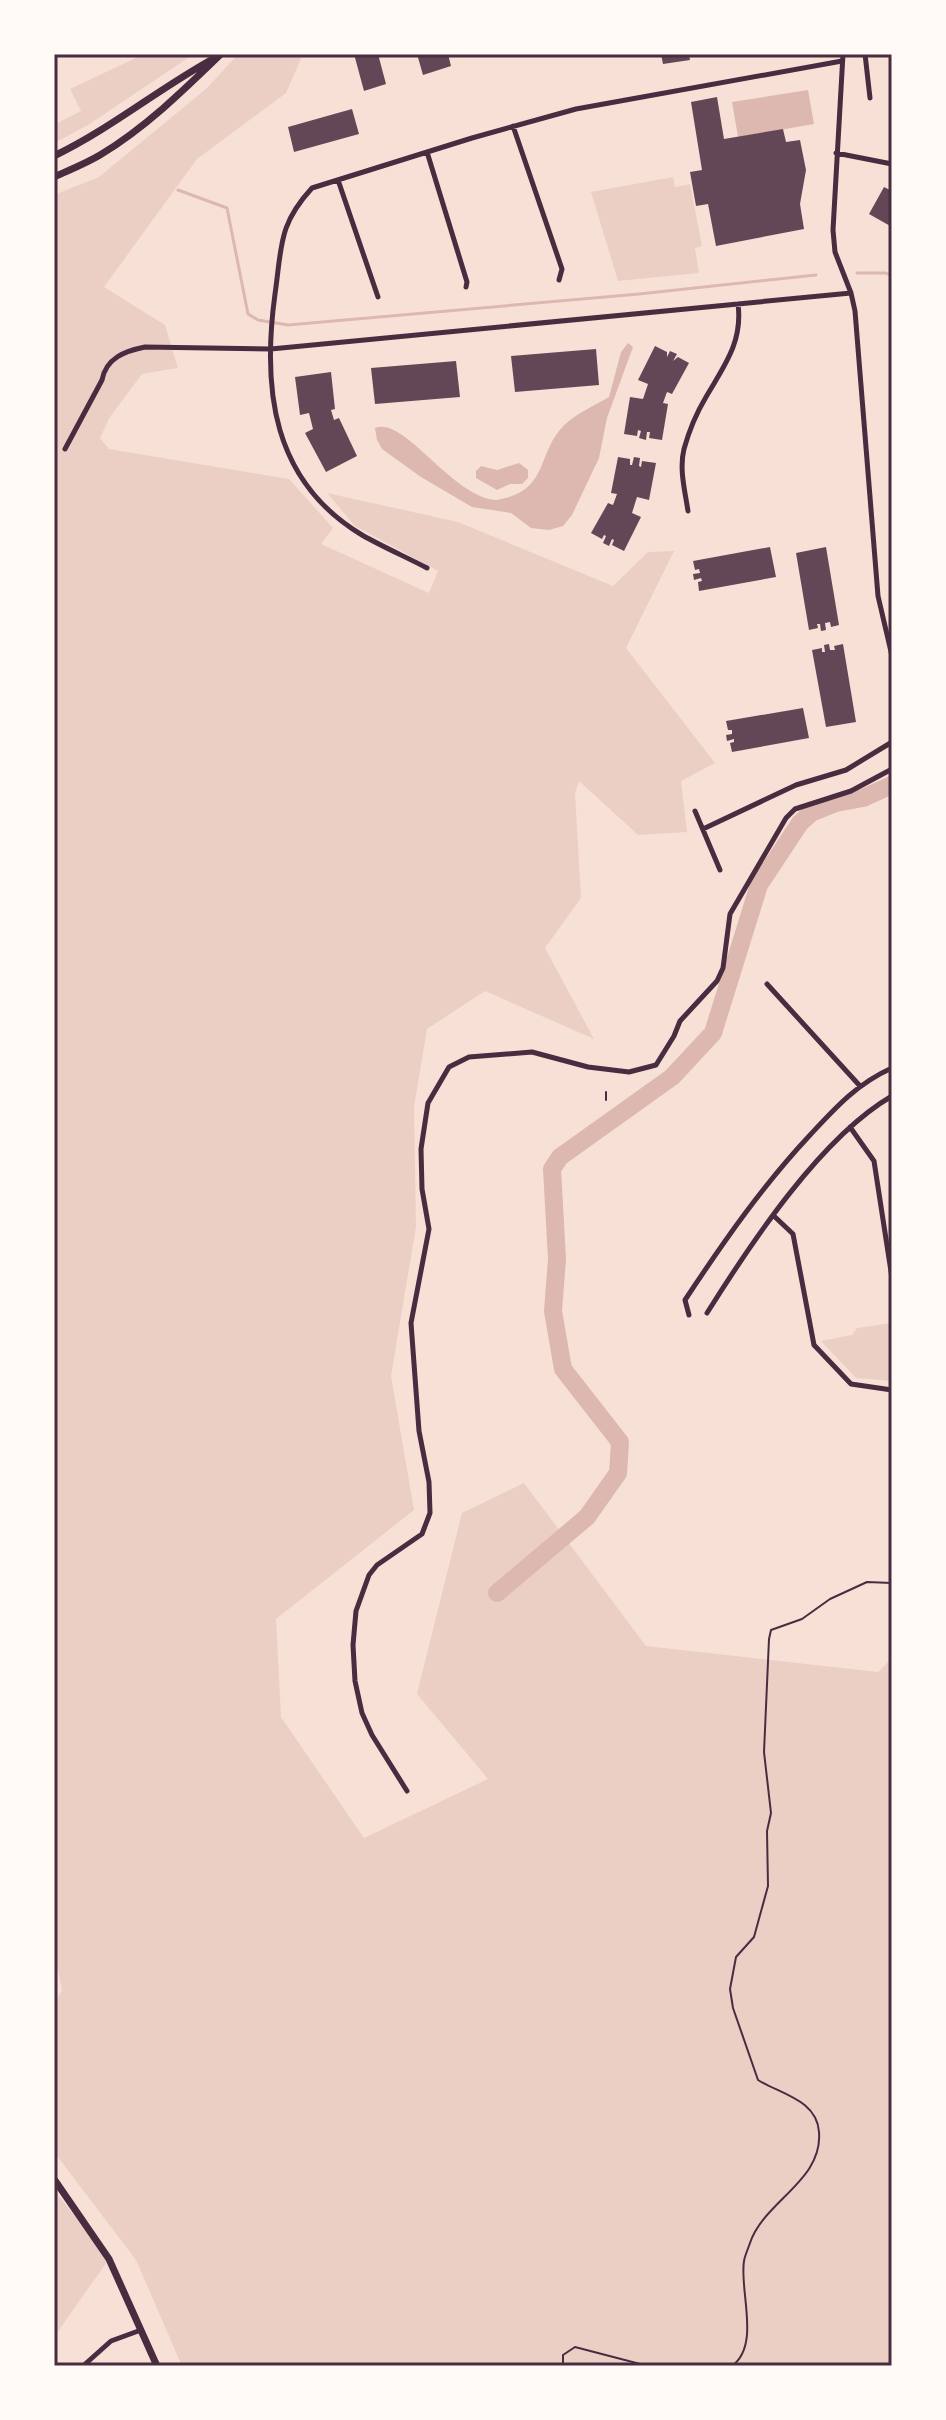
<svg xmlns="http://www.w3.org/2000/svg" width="946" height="2420" viewBox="0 0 946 2420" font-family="'Playfair Display',serif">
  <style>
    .green { fill: #ebcfc5 }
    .water { fill: #dcb8b0 }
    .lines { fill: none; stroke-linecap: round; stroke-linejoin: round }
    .stream { stroke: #dcb8b0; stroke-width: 3 }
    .river { stroke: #dcb8b0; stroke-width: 18 }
    .building { fill: #644757 }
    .path { stroke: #4a2c40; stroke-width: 2 }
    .minor { stroke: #4a2c40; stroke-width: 5 }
    .primary { stroke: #4a2c40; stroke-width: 7 }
    .neatline { fill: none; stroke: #4a2c40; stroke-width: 3 }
  </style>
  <rect width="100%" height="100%" fill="#f7e1d7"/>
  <path class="green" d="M144,54h50l-106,71 -34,18v-18l27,-14 -11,-22z
    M238,54h65l-17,39 -89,66 -93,128 61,38 13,43 -36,6 -32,43 -10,21 9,11 180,30 44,49 -12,16 108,49 9,-22 -83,-45 -28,-33 131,29 155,64 35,-34 26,-1 -48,97 89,115 -34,18 6,51 -49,3 -59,-54 -4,12 6,105 -36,50 49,91 -109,-48 -58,38 -13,78 2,120 -25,149 23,134 -138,109 5,98 83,121 124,-59 -71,-85 45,-181 62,-30 122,163 232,26 14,-14v708h-710l-46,-106 -82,-108v-147l8,-15 -8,-39v-1756l45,-18 108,-89z
    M673,177l2,10 15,-3 12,62 -7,2 4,25 -81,8 -27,-89z
    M892,1323v58l-36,-3 -35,-37 31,-6 5,-7z
    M54,2190l55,69 -55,78z"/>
  <path class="water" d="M808,90l6,34 -76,13 -6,-35z
    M628,343l5,4 -26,71 -8,40 -27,57 -9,11 -14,4 -18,-2 -20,-15 -39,-6 -51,-30 -39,-28 -5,-9 -2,-12c30,-12 78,71 122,72 1,0 12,-3 12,-3 36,-11 30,-41 50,-66 13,-16 33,-24 50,-34l12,-45z
    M519,463l9,7v8l-6,6h-12l-13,6 -21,-12v-7l5,-5 16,4z"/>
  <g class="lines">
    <path class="stream" d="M178,190l49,18 21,106 10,6 30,5 351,-31 177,-19
      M857,273h29l6,3"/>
    <path class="river" d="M497,1593l90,-76 31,-44 2,-31 -57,-73 -10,-58 4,-52 -5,-90 8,-12 112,-80 41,-44 46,-148 41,-62 11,-10 25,-10 27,-5 29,-13"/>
  </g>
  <path class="building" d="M354,54h24l8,30 -22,7z
    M417,54h31l3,12 -28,9z
    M661,54h28l1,6 -27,4z
    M717,97l7,42 59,-10 3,13 14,-2 6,30 -6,34 4,25 -88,17 -8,-42 -12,2 -6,-34 12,-2 -11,-68z
    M352,109l7,25 -65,18 -6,-25z
    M884,187l8,4v36l-23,-13z
    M655,346l12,6v5l3,-6 7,3 -4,7 5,-4 11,6 -17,31 -5,-2 -4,11 5,1 -6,36 -13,-2 1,-6h-3l-1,8 -7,-2 2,-7 -3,-1 -1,6 -13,-2 6,-37 13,2 5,-15 -10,-4z
    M596,349l3,36 -84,7 -4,-36z
    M456,361l4,36 -85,7 -4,-36z
    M331,372l4,37 -4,1 3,10 5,-2 18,38 -31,16 -21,-39 8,-4 -4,-16 -9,2 -5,-38z
    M618,457l12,2v6h2l2,-8 6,1 -1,8 2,1 1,-6 14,2 -7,37 -12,-3 -5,16 9,4 -17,34 -12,-6 2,-5 -2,-1 -3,7 -6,-3 3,-7 -2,-1 -2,4 -11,-6 17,-30 5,2 4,-11 -6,-1z
    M770,547l6,30 -77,14 -1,-9 4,-1 -1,-3 -7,2 -1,-6 7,-1 -1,-4 -4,1 -2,-9z
    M826,547l13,78 -8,2 -1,-5 -5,1 1,7 -5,1 -1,-7h-3l1,4 -9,2 -13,-77z
    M829,644l1,6h5l-1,-4 9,-2 13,78 -30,5 -14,-77 10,-2v4h3l-1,-7z
    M803,708l6,30 -77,14 -2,-9 4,-1v-3l-7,2 -1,-6 6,-1v-4h-4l-2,-9z"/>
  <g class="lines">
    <path class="path" d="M606,1092v8
      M563,2366v-11l12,-8 69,18 15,1
      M732,2366c29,-21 7,-76 12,-105 1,-6 4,-12 6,-18 14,-42 73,-62 69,-111 -2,-32 -38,-38 -61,-52l-25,-72 -3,-19 6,-32 18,-20 14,-51 -1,-55 4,-18 -7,-61 5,-113 2,-9 31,-11 28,-20 37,-17 25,1"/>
    <path class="minor" d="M843,54l-10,176 2,22 16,41 4,18 23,285 14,60
      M865,54l5,44
      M513,126l49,143 -3,11
      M427,152l40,130 -1,5
      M836,153l56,11
      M338,180l40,117
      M65,449l37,-69c4,-22 23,-29 43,-33l126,2 580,-56
      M688,511c-3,-20 -9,-42 -4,-62 5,-18 13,-37 22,-52 18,-31 37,-55 32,-93
      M427,568c-21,-11 -44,-21 -65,-33 -90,-54 -100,-146 -87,-241 7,-48 3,-69 37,-106l160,-50 104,-29 266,-48
      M695,811l25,59
      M703,829l93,-44 50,-15 46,-28
      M767,984l93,102
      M850,1127l24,34 18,117
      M774,1216l19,18 21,111 37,39 41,6
      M707,1313c44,-70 114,-176 185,-217
      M689,1315l-4,-15c39,-59 78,-115 126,-166 25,-27 47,-51 81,-66
      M407,1791l-35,-56 -10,-22 -7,-32 -2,-36 3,-34 13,-36 8,-10 45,-31 8,-21 -1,-31 -10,-51 -8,-108 18,-94 -7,-40 -1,-40 7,-46 21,-36 20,-10 63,-5 56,15 41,5 27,-7 18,-29 6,-15 37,-40 6,-13 7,-54 56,-96 9,-9 56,-18 41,-22
      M83,2366l28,-25 30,-11"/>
    <path class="primary" d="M54,156c56,-27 103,-66 157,-96
      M54,177c15,-7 31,-13 46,-22 45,-27 84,-65 121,-101
      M54,2179l55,80 48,107"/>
  </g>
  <rect width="946" height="2420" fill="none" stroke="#fffaf5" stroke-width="112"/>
  <rect x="56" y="56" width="834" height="2308" class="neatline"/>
</svg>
